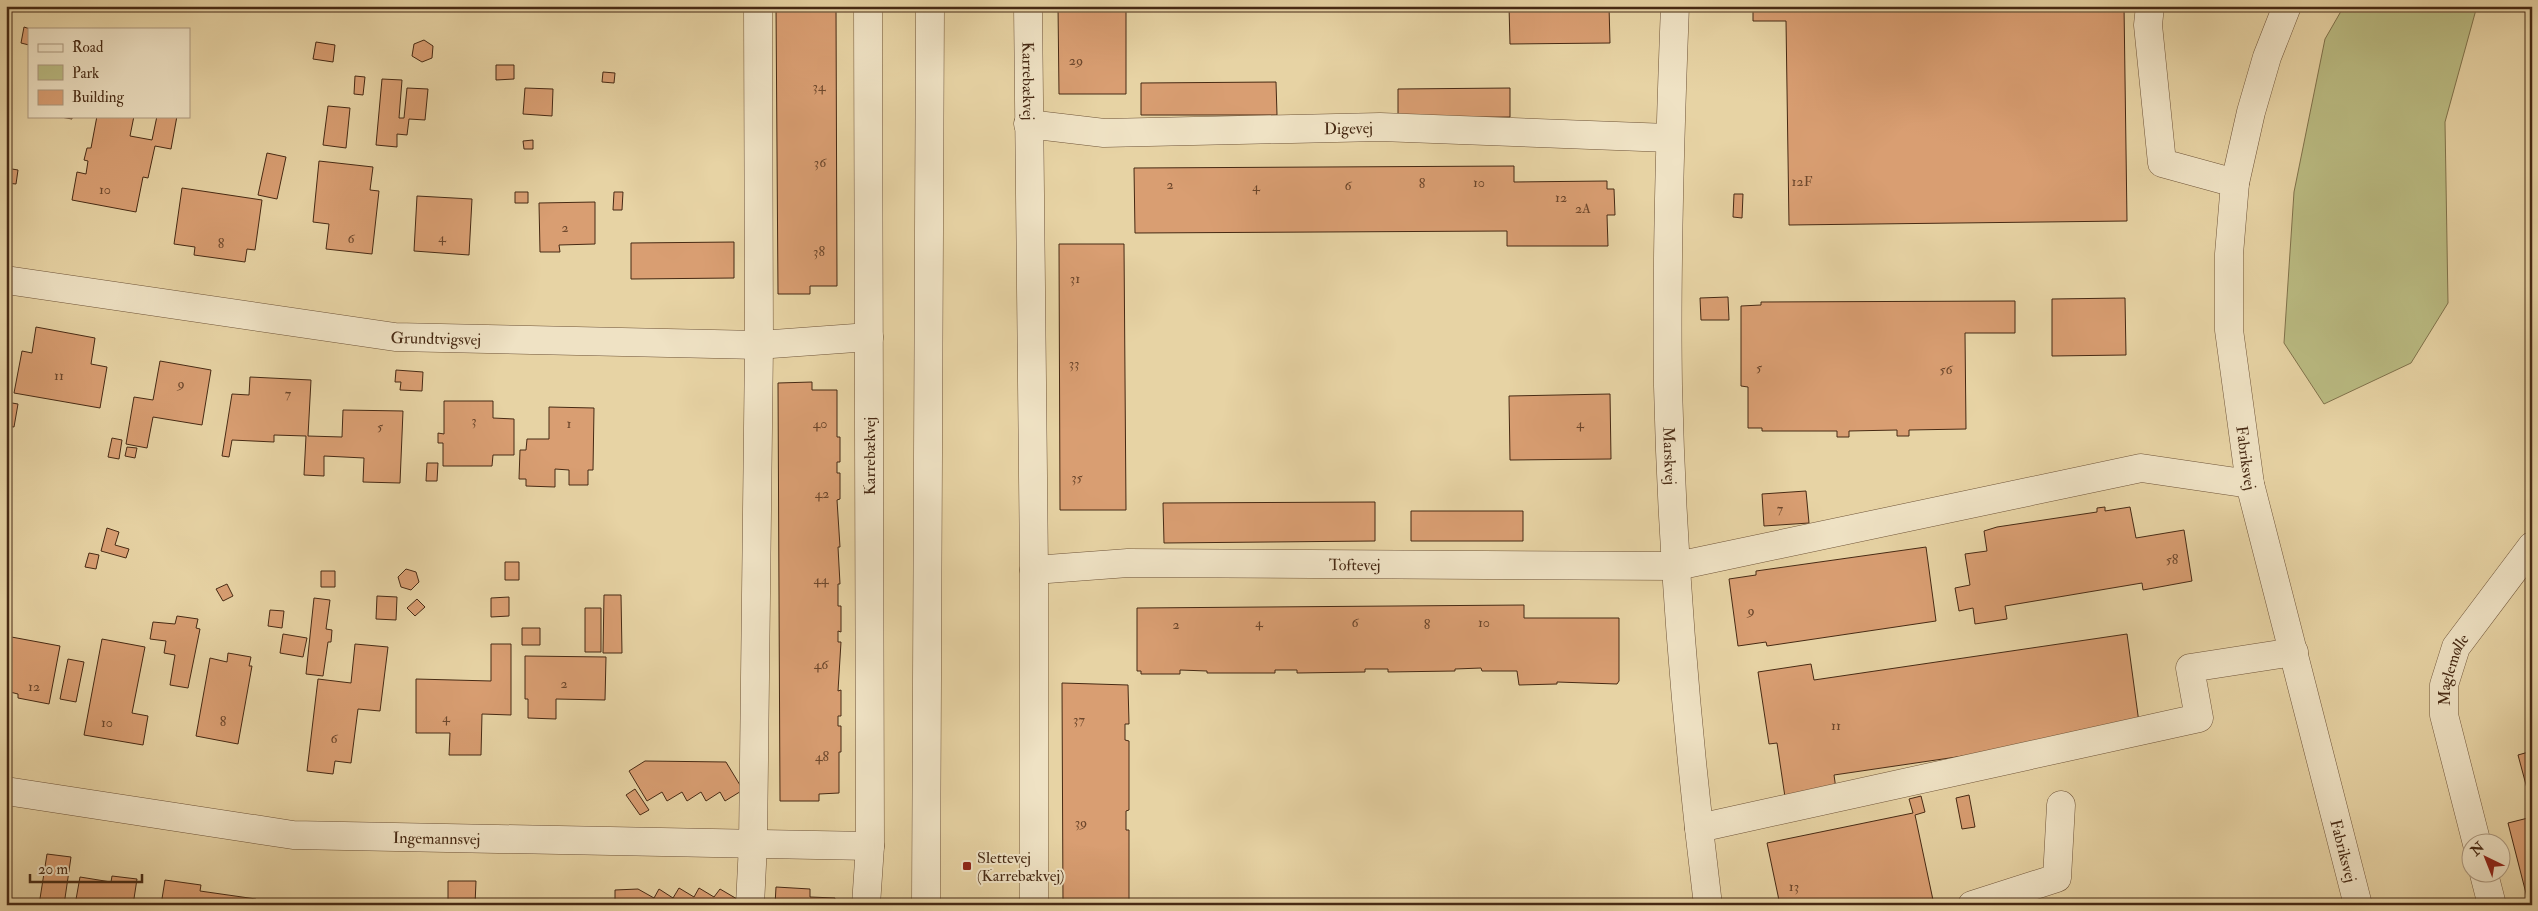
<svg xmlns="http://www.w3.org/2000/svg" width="2538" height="911" viewBox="0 0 2538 911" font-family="'IM FELL Double Pica',serif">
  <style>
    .green { fill: #babb82; stroke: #80724b }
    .building { fill: #d99e72; stroke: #472a14 }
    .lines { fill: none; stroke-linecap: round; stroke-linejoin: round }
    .minor-casing { stroke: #6f5438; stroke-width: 29 }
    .minor { stroke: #efe2c4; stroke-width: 28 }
    .poi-dot { fill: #8f2418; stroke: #efe2c4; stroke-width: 2 }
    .labels { text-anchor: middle; stroke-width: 4; stroke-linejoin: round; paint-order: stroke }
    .number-label { font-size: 14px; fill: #6c472c }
    .street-label { font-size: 16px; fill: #472a14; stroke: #efe2c4 }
    .poi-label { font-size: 16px; fill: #472a14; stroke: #efe2c4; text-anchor: start }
  </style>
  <rect width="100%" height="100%" fill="#e7d3a4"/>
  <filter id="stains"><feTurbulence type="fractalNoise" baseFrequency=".004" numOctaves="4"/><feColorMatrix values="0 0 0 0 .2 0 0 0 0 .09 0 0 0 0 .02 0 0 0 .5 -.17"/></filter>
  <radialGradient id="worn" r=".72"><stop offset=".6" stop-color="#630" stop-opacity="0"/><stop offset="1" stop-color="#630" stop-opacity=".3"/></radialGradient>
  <path class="green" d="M2344,6h133l-32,116 3,181 -37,60 -87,41 -40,-61 10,-151 31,-153z"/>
  <path class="building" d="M776,6h60l1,280h-27v8h-32z
    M1058,6h68v88h-67z
    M1509,6h100l1,37 -100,1z
    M1753,6h371l3,215 -338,4 -3,-204h-33z
    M24,27l6,2 -1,16 -8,-2z
    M424,40l9,6 -1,12 -10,4 -10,-6 2,-12z
    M316,42l19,3 -2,17 -20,-3z
    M496,65h18v14l-18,1z
    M603,72l12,1 -1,10 -12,-1z
    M355,76l10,1 -2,18 -9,-1z
    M382,79l20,1 -3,38h5l3,-30 21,1 -3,31 -16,-1 -2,16 -10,-1v13l-21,-2z
    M1276,82l1,33h-136v-32z
    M525,88l28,1 -1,27 -29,-2z
    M1510,88v29l-112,1v-29z
    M328,106l22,2 -4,40 -23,-3z
    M55,116h17v3z
    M97,116h37l-4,20 22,4 5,-24h20l-6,33 -16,-3 -7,32 -5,-1 -7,35 -64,-12 5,-28 9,2 2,-13 -4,-1 3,-12h4z
    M533,140v9h-9l-1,-8z
    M267,153l19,4 -9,42 -19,-4z
    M319,161l54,6 -3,23 9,1 -7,63 -46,-5 3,-25 -16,-2z
    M1514,166v16l93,-1v8h7l1,26h-8l1,31h-101v-15l-372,2 -1,-65z
    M6,168l12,2 -2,14 -10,-1z
    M182,188l80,12 -7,50 -8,-1 -2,13 -51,-7 1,-8 -21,-3z
    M515,192h13v11h-13z
    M614,192h9l-1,18h-9z
    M1734,194h9l-1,24 -9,-1z
    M417,196l55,3 -3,56 -55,-4z
    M595,202v42l-36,1 1,7h-20l-1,-49z
    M734,242v36l-103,1v-36z
    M1059,244h65l2,266h-66z
    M1728,297l1,23h-28l-1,-22z
    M2125,298l1,57 -74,1v-57z
    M2015,301v32h-50l1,96 -57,1v6h-12v-6l-48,1v6h-12v-6h-75v-3h-14v-41l-7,-1v-80l20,-1v-3z
    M36,327l59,11 -4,26 16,3 -7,41 -86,-15 8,-42 10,2z
    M160,361l51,9 -9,55 -49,-8 -6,31 -21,-4 8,-47 19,3z
    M396,370l27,2 -1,19 -22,-1 1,-8h-6z
    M250,377l61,3 -3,56 34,1 1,-27 60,1 -3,72 -37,-1 1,-24 -40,-2v20l-20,-1 2,-39 -32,-1v7l-42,-2 -3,17 -7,-1 10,-62 17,1z
    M812,382v8h25v47h3v25h-3v11h3v26l-3,1 3,47h-2l2,37h-2v22h3v26l-3,-1v11h3l-3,49 3,-1v26h-3v10h3v26h-2v41l-20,1v7h-39l-2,-418z
    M1610,394l1,65 -101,1 -1,-64z
    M444,401h49v17l21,1v36h-21l-1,11h-49v-23h-5v-10l6,1z
    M6,402l12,2 -4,23 -8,-1z
    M549,407l45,1 -1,62h-5v15h-19v-15l-14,-1v18l-29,-1v-7h-7l1,-29h6l1,-11h22z
    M112,438l10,2 -3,19 -11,-2z
    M127,447l10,1 -2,10 -10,-2z
    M427,463h11l-1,18h-11z
    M1806,491l3,32 -45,3 -2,-32z
    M1375,502v39l-211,2 -1,-40z
    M2105,507v4l25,-4 6,31 48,-8 8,51 -49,9 -1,-7 -137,23 2,13 -32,5 -2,-16 -14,3 -4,-23 15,-3 -5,-31 22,-3 -3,-20 13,-4 100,-15v-4z
    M1411,511h112v30h-112z
    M107,528l12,4 -4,13 14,4 -3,9 -25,-7z
    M1926,547l10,74 -169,25 -1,-4 -28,4 -9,-67 27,-4v-4z
    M89,553l10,2 -3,14 -11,-2z
    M505,562h14v18h-14z
    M406,569l10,3 3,10 -8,8 -10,-3 -3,-10z
    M321,571h14v16h-14z
    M227,584l6,12 -10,5 -7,-12z
    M604,595h17l1,58h-19z
    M377,596l20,1 -1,23 -20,-1z
    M509,597v19l-18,1v-19z
    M314,598l16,2 -4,29 6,1 -1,12h-3l-5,34 -17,-2z
    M417,599l8,8 -10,9 -8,-8z
    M1524,605v13h95v63l-2,3 -60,-2v2l-38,1 -2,-14h-35l-1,-3 -26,1v2l-67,1v-3h-23v3l-68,1v-3h-22v3h-68v-2l-27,-1v4h-39v-3h-4v-63z
    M585,608h16v44h-16z
    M270,610l14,1 -2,17 -14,-2z
    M177,616l21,3 -2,9 4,1 -12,59 -18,-3 5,-30 -11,-2 2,-12 -16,-2 3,-17 22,2z
    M522,628h18v17h-18z
    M283,634l24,4 -4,19 -23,-4z
    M2127,634l13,96 -306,45 2,14 -51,8 -8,-54 -8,1 -11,-72 53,-8 3,16z
    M6,636l54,10 -11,58 -31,-6v-4l-12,-3z
    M102,639l43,8 -13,66 16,3 -5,29 -59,-10z
    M355,644l33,3 -8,64 -22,-2 -7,54 -16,-2 -2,13 -26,-3 11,-92 33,4z
    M491,644h20v71l-29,-1 -1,41h-32l1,-22h-34v-54l75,2z
    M228,653l23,4 -2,9h3l-14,78 -42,-8 14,-78 17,4z
    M525,656l81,1 -1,43 -49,-1v20l-28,-1v-19h-3z
    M68,659l16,3 -8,40 -16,-3z
    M1062,683l66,2 1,39h-4v16l4,1v69l-3,1v19h3v70h-2v5h-64z
    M2532,751v56l-14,-52z
    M645,761l81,1 17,28 -18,11 -5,-9 -14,9 -5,-9 -14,9 -5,-9 -15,9 -5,-9 -15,9 -18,-30z
    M635,789l14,21 -9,5 -14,-20z
    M1969,795l6,32 -13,2 -6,-31z
    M1921,796l4,16 -10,3 18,85 -23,5h-130l-13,-62 146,-30 -4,-14z
    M2532,817v88h-3l-21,-82z
    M47,854l24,3 -7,48h-25z
    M112,876l25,3 -4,26h-58l5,-28 31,5z
    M165,880l36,5 -1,6 56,8 -1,6h-94z
    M448,881h28l-1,24h-27z
    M776,887l34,2v8l25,1 -1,7h-59z
    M679,888l15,9 5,-9 15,9 6,-8 17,10 -3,6h-119v-15l23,-1 16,9 5,-9 14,9z"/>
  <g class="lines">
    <g class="minor-casing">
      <g id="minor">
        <path id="s1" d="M1028,6l6,564v335"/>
        <path id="s2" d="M1675,6c-5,127 -9,254 -7,380 4,171 19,349 40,519"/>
        <path d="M2150,6l-2,19 14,138 73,20"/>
        <path id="s3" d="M2287,6l-20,51 -16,55 -16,71 -6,71v76l21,154 108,421"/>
        <path id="s4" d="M1028,124l76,9 276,-6 289,11"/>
        <path id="s5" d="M6,280l389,57 364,8 110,-8"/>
        <path id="s6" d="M1034,570l94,-7 549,3 464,-98 109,16"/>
        <path id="s7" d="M6,791l287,44 577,11"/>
        <path d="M1699,828l500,-110 -9,-50 104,-16"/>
        <path id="s8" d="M2477,844l-33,-129v-30l12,-38 76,-101"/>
        <path d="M2484,874l8,31"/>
        <path d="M750,905l3,-61 6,-499 -1,-339"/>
        <path d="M866,905l4,-59 -2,-840"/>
        <path d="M926,905l4,-899"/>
        <path d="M1972,905l85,-27 4,-73"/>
      </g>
    </g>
    <use href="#minor" class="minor"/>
  </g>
  <rect class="poi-dot" x="962" y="861" width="10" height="10" rx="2.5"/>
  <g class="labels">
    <g class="number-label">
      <text x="1076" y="65">29</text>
      <text x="819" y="91">34</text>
      <text x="820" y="167">36</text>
      <text x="1802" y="186">12F</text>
      <text x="1479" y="187">10</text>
      <text x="1422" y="188">8</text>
      <text x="1170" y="189">2</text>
      <text x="1348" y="190">6</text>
      <text x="1256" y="191">4</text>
      <text x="105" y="194">10</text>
      <text x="1561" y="202">12</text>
      <text x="1583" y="213">2A</text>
      <text x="565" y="232">2</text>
      <text x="442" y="242">4</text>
      <text x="351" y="243">6</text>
      <text x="221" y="248">8</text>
      <text x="819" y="256">38</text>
      <text x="1075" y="283">31</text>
      <text x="1074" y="368">33</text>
      <text x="1759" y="372">5</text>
      <text x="1946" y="374">56</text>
      <text x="59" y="380">11</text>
      <text x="181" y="388">9</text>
      <text x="288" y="398">7</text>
      <text x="474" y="425">3</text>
      <text x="569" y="428">1</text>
      <text x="820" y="428">40</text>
      <text x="1580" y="428">4</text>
      <text x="380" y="431">5</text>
      <text x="1077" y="482">35</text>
      <text x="822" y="498">42</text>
      <text x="1780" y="513">7</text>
      <text x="2172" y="564">58</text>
      <text x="821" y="584">44</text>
      <text x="1751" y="615">9</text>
      <text x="1259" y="627">4</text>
      <text x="1355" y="627">6</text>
      <text x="1484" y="627">10</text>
      <text x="1176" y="629">2</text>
      <text x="1427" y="629">8</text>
      <text x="821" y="669">46</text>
      <text x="564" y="688">2</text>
      <text x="34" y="691">12</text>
      <text x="446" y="722">4</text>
      <text x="1079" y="724">37</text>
      <text x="223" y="726">8</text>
      <text x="107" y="727">10</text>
      <text x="1836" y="730">11</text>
      <text x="334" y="743">6</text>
      <text x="822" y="761">48</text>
      <text x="1081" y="827">39</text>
      <text x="1794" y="891">13</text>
    </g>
    <g class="street-label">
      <text dy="6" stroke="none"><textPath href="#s1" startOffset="75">Karrebækvej</textPath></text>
      <text dy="6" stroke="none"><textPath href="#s4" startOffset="321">Digevej</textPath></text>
      <text dy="6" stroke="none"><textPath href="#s5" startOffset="434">Grundtvigsvej</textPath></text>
      <text transform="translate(869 456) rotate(-90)" y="6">Karrebækvej</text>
      <text dy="6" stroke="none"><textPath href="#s2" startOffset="450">Marskvej</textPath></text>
      <text dy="6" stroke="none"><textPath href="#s3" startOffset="461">Fabriksvej</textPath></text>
      <text dy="6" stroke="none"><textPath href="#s6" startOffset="321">Toftevej</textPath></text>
      <text dy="6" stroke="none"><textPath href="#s8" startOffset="180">Maglemølle</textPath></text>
      <text dy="6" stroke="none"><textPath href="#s7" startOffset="434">Ingemannsvej</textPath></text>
      <text dy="6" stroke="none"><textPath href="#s3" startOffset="866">Fabriksvej</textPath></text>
    </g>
    <g class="poi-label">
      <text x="977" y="863">Slettevej<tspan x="977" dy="18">(Karrebækvej)</tspan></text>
    </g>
  </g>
  <rect width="2538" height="911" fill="none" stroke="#e7d3a4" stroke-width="25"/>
  <rect x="8" y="8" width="2523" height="896" fill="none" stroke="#472a14" stroke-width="2.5"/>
  <rect x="12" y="12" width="2513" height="886" fill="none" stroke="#472a14"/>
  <rect x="28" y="28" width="162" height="90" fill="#efe2c4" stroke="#ac987e"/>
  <rect x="38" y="44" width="25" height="8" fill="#efe2c4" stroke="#ac987e"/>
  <text x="72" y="52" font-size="15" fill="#472a14">Road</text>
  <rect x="38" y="65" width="25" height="15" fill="#babb82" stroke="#ac987e"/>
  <text x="72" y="78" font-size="15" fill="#472a14">Park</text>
  <rect x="38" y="90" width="25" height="15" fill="#d99e72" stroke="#ac987e"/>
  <text x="72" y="102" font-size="15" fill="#472a14">Building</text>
  <g transform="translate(2486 858) rotate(317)"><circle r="24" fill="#efe2c4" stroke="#ac987e"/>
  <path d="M0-4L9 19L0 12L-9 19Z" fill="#8f2418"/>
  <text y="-8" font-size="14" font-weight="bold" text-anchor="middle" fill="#472a14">N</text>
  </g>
  <path d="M30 874v8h112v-8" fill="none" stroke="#472a14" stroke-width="2.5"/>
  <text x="38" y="874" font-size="15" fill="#472a14" stroke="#efe2c4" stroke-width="4" paint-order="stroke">20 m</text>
  <rect width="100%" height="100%" filter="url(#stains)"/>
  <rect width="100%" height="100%" fill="url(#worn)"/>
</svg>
